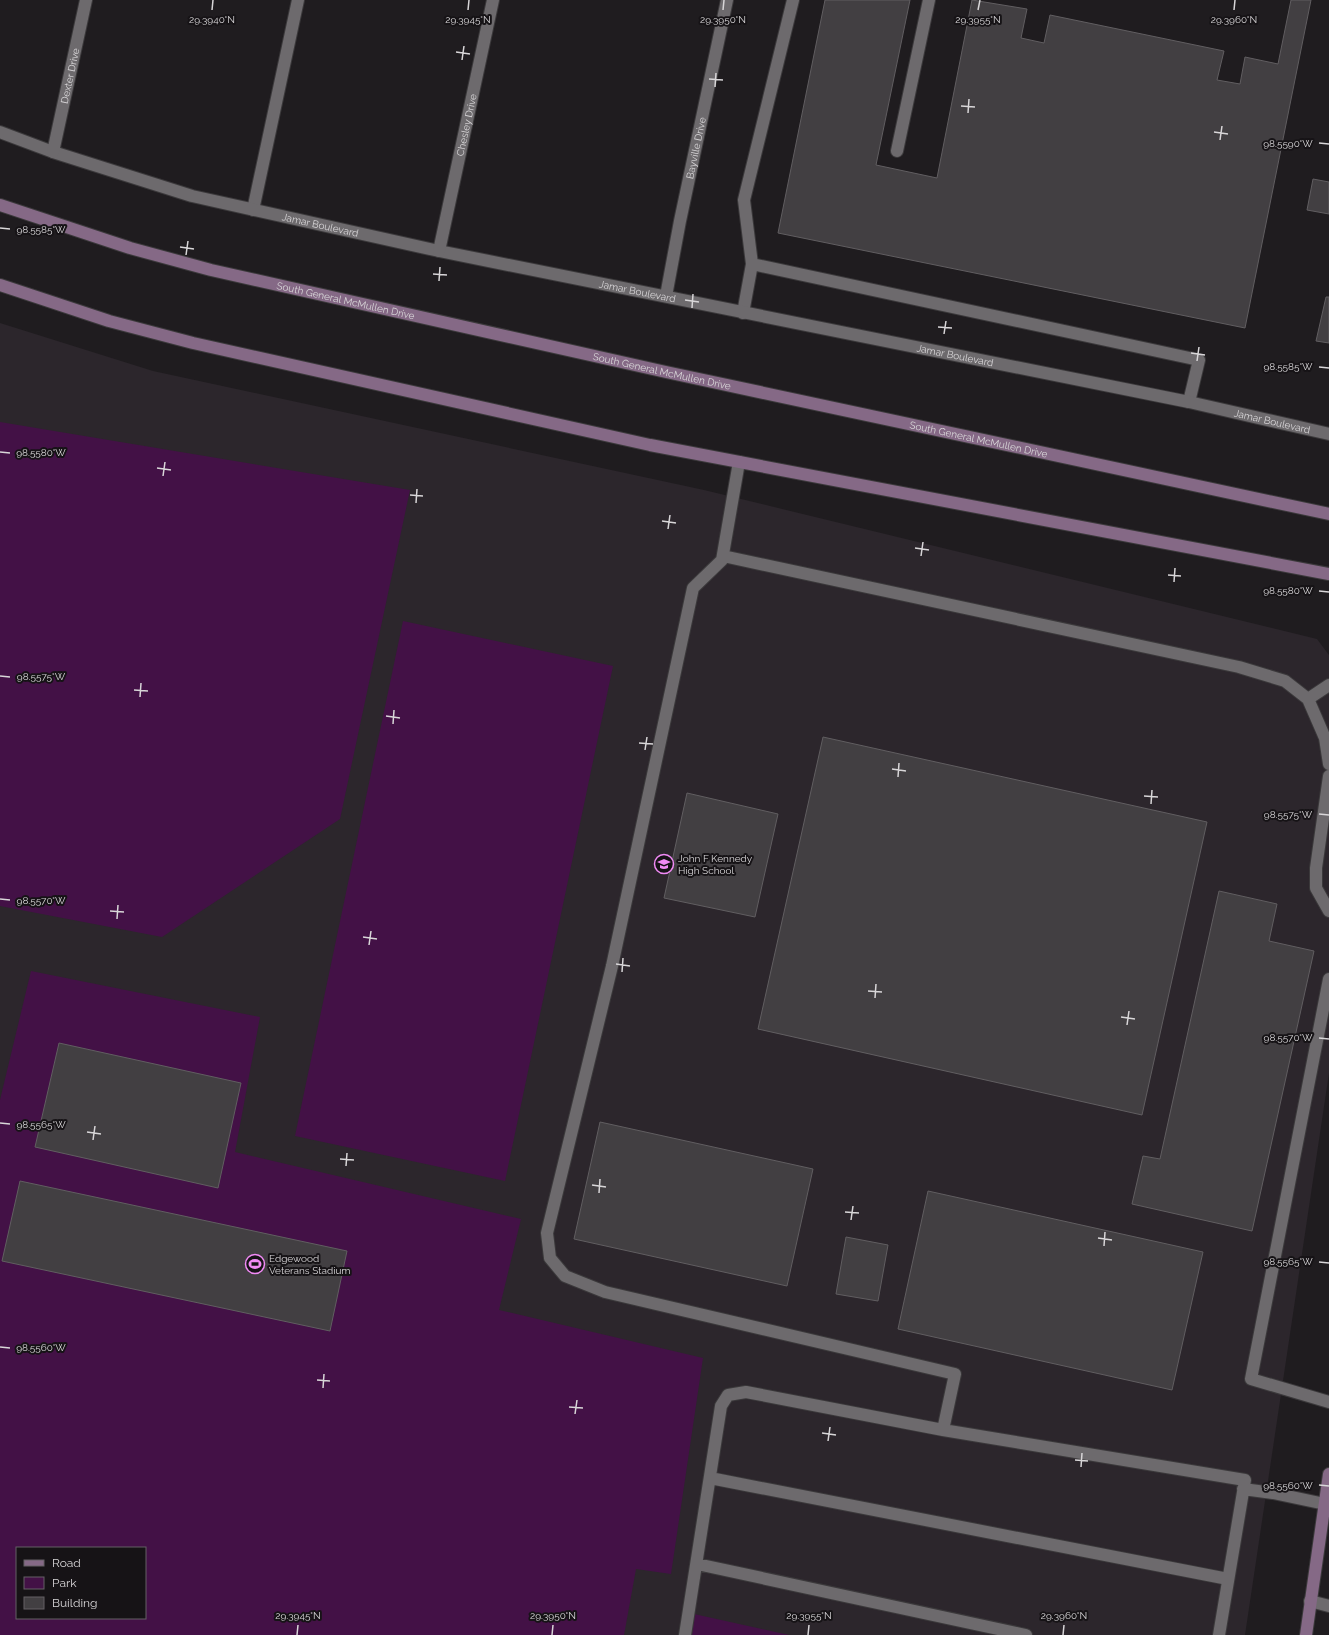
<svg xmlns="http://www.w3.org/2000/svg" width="1329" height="1635" viewBox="0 0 1329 1635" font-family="Raleway,sans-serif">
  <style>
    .built { fill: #2c262c; fill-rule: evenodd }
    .green { fill: #431146; fill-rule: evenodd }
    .building { fill: #423f42; stroke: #615e61 }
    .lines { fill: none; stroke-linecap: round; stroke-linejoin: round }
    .lane-casing { stroke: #3b393b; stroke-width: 14 }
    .street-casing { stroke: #3b393b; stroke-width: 14 }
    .secondary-casing { stroke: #3b393b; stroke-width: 14 }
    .lane { stroke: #6d6a6d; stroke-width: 12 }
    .street { stroke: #6d6a6d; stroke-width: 12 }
    .secondary { stroke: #856986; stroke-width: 12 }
    .ticks { fill: none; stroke: #d8d6d8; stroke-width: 1.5 }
    .labels { text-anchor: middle; stroke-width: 4; stroke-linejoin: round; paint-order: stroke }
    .street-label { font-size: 10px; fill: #d8d6d8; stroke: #161316 }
    .poi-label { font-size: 10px; fill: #d8d6d8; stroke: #161316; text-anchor: start }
    .ticks-label { font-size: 10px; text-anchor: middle; fill: #d8d6d8; stroke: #161316; stroke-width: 4; stroke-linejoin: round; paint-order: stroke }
  </style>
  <rect width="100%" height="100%" fill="#1f1c1f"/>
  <path class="built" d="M0,323l153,48 551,119 613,149 12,16v418l-84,562h-1245zM17,1548h128v70h-128z"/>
  <path class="green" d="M0,422l410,68 -70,329 -178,118 -162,-31z
    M403,621l210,45 -108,515 -210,-45z
    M31,971l229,46 -25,135 286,67 -22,91 204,48 -32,216 -35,-5 -12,66h-624v-535zM17,1548h128v70h-128z
    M685,1612l104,23h-109z"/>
  <path class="building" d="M825,0h85l-34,165 61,13 35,-178 55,9 -6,29 23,5 6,-28 174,36 -7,29 23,4 5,-27 33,7 13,-64h20l-66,328 -467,-95z
    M1313,179l16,3v32l-22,-4z
    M1326,297h3v46l-13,-2z
    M823,737l384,85 -65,293 -384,-86z
    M687,793l91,21 -23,103 -91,-19z
    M1219,891l58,13 -8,37 45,10 -62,280 -120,-27 11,-48 17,3z
    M59,1043l182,40 -23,105 -183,-41z
    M600,1122l213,47 -26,117 -213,-47z
    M20,1181l327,70 -17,80 -328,-70z
    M928,1191l275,61 -31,138 -274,-61z
    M846,1237l42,8 -10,56 -42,-7z"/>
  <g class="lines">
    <g class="lane-casing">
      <path id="lane" d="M793,0l-49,200 8,64 447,96 -10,42
        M897,151l32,-151
        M253,210l45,-210
        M743,313l9,-49
        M723,556l516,111 46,14 23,18 21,-14
        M1308,699l17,39 4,26
        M1329,776l-13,92v20l13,23
        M1329,979l-78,400 78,23
        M943,1430l302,50 -26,155
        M710,1478l518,101
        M1243,1489l30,4 52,11
        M697,1564l329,71
        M1310,1601l19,5
        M685,1635l36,-229 7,-11 18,-3 197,38 12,-56 -350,-82 -40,-16 -15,-18 -3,-25 65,-267 81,-378 29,-28 17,-98"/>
    </g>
    <g class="street-casing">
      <g id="street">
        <path id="s1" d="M0,132l53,20 139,44 247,55 750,151 140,32"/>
        <path id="s2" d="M53,152l33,-152"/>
        <path id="s3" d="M439,251l54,-251"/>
        <path id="s4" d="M666,296l14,-75 47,-221"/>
      </g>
    </g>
    <g class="secondary-casing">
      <g id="secondary">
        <path id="s5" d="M0,205l130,43 81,22 455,102 663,142"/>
        <path d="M0,285l109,36 84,22 457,102 679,129"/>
        <path d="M1306,1635l23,-161"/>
      </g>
    </g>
    <use href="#lane" class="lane"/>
    <use href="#street" class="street"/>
    <use href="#secondary" class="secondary"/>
  </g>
  <path class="ticks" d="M212,10l1,-10M468,10l1,-10M723,10l1,-10M978,10l2,-10M1234,10l1,-10M456,52l14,2M462,60l2,-14M709,79l14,1M715,87l1,-14M961,106l14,1M968,113l1,-14M1214,132l14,2M1220,140l2,-14M1319,143l10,1M0,228l10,1M180,247l14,2M186,255l2,-14M433,274l14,1M439,281l1,-14M685,300l14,2M692,308l1,-14M938,327l14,1M944,334l2,-13M1191,353l14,2M1197,361l2,-14M1319,367l10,1M0,452l10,1M157,468l14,2M163,476l2,-14M410,495l13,1M416,503l1,-14M662,521l14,2M668,529l2,-14M915,548l14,2M921,556l2,-14M1168,575l13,1M1174,582l1,-14M1319,591l10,1M0,676l10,1M134,690l14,1M140,697l1,-14M386,716l14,2M393,724l1,-14M639,743l14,1M645,750l2,-13M892,769l14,2M898,777l1,-14M1144,796l14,1M1151,804l1,-14M1319,814l10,1M0,899l10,1M110,911l14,1M117,919l1,-14M363,937l14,2M369,945l2,-14M616,964l14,2M622,972l1,-14M868,991l14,1M875,998l1,-14M1121,1017l14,2M1127,1025l2,-14M1319,1038l10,1M0,1123l10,1M87,1132l14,2M93,1140l2,-14M340,1159l14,1M346,1166l1,-13M592,1185l14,2M599,1193l1,-14M845,1212l14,1M851,1220l2,-14M1098,1238l14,2M1104,1246l1,-14M1319,1262l10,1M0,1347l10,1M317,1380l13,1M323,1388l1,-14M569,1407l14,1M575,1414l2,-14M822,1433l14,2M828,1441l2,-14M1075,1460l13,1M1081,1467l1,-14M1319,1485l10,1M297,1635l1,-10M552,1635l1,-10M808,1635l1,-10M1063,1635l1,-10"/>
  <defs>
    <g id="school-ring" transform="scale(1)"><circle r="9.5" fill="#161316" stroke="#f18af5" stroke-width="1.5"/><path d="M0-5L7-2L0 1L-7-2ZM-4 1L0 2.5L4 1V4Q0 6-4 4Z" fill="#f18af5"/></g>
    <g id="stadium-ring" transform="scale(1)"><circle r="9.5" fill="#161316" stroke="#f18af5" stroke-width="1.5"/><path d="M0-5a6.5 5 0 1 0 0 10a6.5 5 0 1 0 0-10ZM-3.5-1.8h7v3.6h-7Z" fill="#f18af5"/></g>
  </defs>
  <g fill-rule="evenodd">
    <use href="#school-ring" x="664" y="864"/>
    <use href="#stadium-ring" x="255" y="1264"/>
  </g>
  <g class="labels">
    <g class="street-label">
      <text dy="4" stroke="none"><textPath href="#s2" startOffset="78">Dexter Drive</textPath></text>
      <text dy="4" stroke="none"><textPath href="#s3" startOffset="129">Chesley Drive</textPath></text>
      <text dy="4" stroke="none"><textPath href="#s4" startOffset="151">Bayville Drive</textPath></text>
      <text dy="4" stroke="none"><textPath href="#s1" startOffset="334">Jamar Boulevard</textPath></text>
      <text dy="4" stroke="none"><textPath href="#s1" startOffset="658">Jamar Boulevard</textPath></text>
      <text dy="4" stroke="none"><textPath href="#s5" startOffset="359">South General McMullen Drive</textPath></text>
      <text dy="4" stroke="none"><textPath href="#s1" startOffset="982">Jamar Boulevard</textPath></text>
      <text dy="4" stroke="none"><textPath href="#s5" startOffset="683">South General McMullen Drive</textPath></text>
      <text dy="4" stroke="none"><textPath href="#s1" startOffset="1306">Jamar Boulevard</textPath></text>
      <text dy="4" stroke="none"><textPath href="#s5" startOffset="1007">South General McMullen Drive</textPath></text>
    </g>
    <g class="poi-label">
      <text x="678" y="862">John F Kennedy<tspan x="678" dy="12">High School</tspan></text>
      <text x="269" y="1262">Edgewood<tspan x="269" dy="12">Veterans Stadium</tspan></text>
    </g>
  </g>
  <g class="ticks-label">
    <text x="212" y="23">29.3940°N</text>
    <text x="468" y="23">29.3945°N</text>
    <text x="723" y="23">29.3950°N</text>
    <text x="978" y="23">29.3955°N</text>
    <text x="1234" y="23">29.3960°N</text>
    <text x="1288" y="147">98.5590°W</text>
    <text x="41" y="233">98.5585°W</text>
    <text x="1288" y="370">98.5585°W</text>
    <text x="41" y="456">98.5580°W</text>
    <text x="1288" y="594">98.5580°W</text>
    <text x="41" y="680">98.5575°W</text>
    <text x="1288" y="818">98.5575°W</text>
    <text x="41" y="904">98.5570°W</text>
    <text x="1288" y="1041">98.5570°W</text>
    <text x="41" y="1128">98.5565°W</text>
    <text x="1288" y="1265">98.5565°W</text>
    <text x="41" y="1351">98.5560°W</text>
    <text x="1288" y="1489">98.5560°W</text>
    <text x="298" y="1619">29.3945°N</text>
    <text x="553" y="1619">29.3950°N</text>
    <text x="809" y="1619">29.3955°N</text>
    <text x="1064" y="1619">29.3960°N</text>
  </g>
  <rect x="16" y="1547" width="130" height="72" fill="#161316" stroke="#646164"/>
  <rect x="24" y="1560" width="20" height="6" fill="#856986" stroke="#646164"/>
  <text x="52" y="1567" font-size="12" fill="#d8d6d8">Road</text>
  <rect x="24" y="1577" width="20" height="12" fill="#431146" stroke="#646164"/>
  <text x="52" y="1587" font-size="12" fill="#d8d6d8">Park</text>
  <rect x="24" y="1597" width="20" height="12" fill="#423f42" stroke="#646164"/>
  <text x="52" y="1607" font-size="12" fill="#d8d6d8">Building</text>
</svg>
